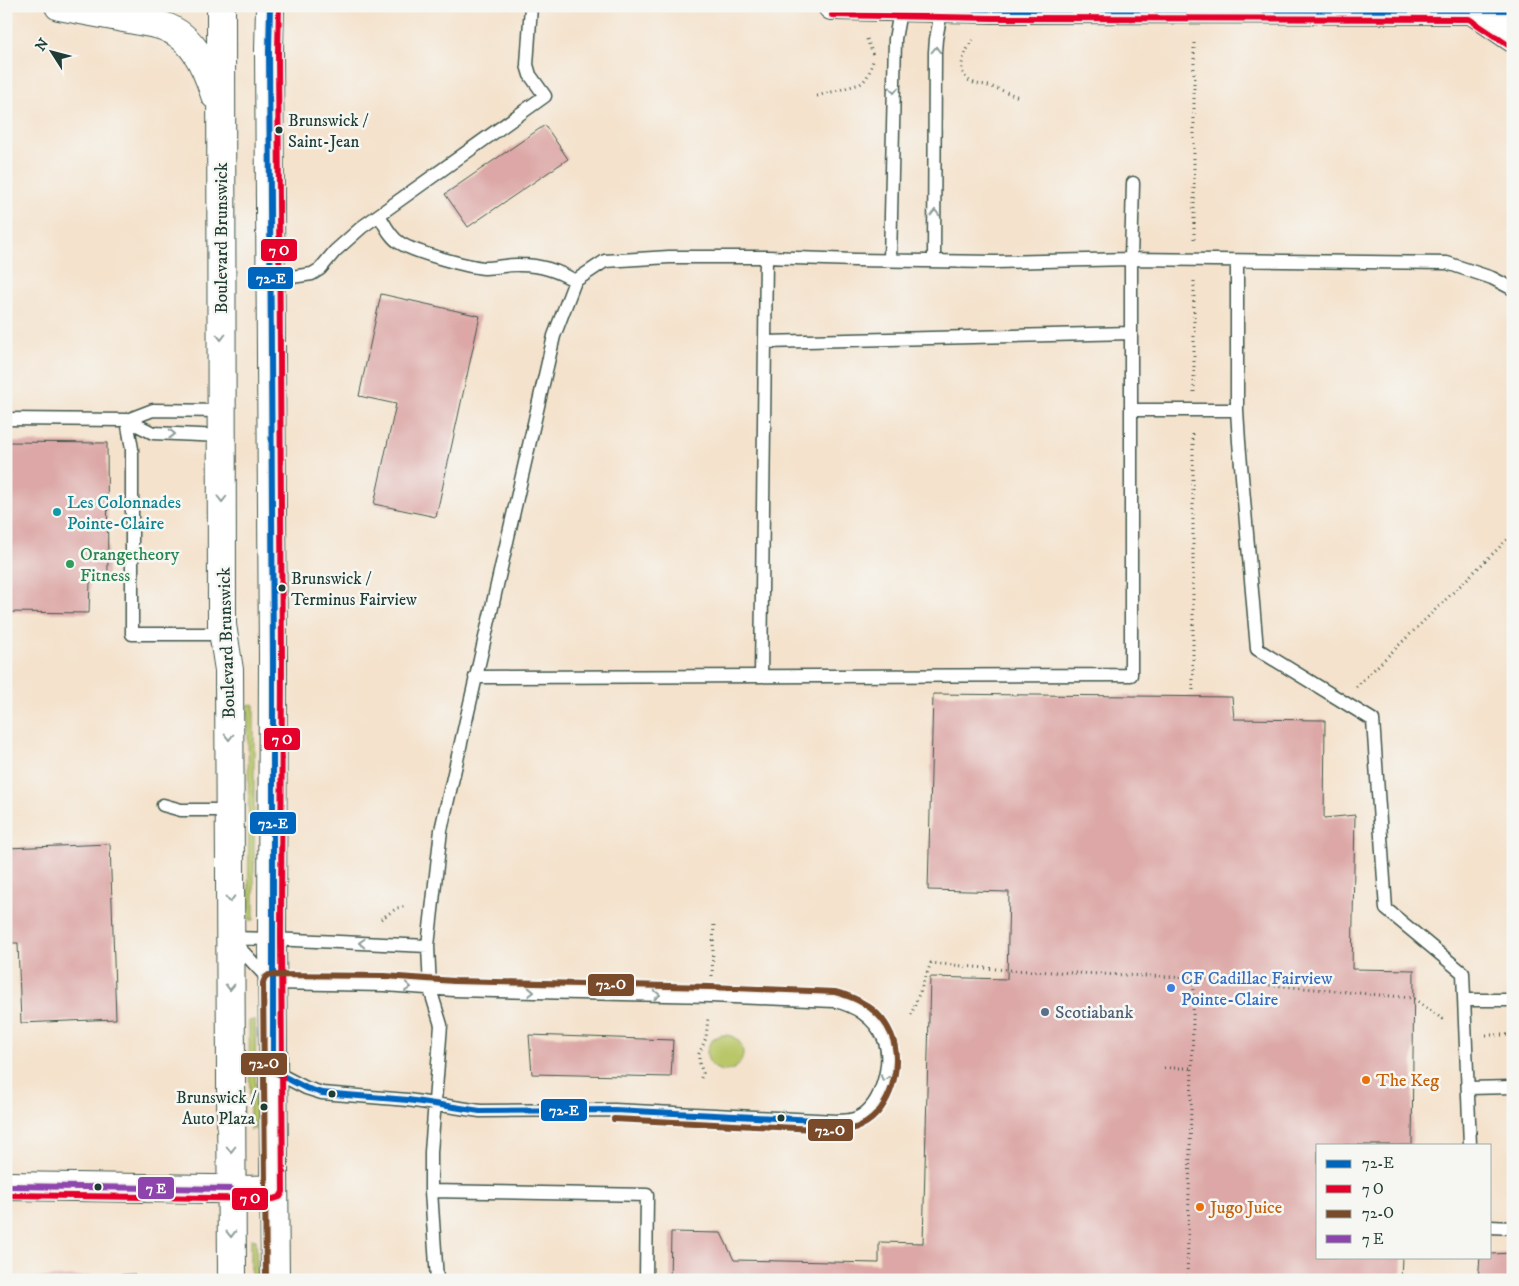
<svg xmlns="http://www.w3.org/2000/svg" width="1519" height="1286" viewBox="0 0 1519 1286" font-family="'IM FELL DW Pica',serif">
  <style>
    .green { fill: #b9c769; stroke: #6c824e }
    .building { fill: #dca7a6 }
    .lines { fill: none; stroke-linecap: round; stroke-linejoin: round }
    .lane-casing { stroke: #3f564b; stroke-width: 15 }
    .secondary-casing { stroke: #3f564b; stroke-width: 30 }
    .path { stroke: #3f564b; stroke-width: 3; stroke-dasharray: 1 4; stroke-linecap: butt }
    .lane { stroke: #fff; stroke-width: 12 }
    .secondary { stroke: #fff; stroke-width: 28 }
    .bus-1-casing { stroke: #f6f6f2; stroke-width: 10 }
    .bus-2-casing { stroke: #f6f6f2; stroke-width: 10 }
    .bus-3-casing { stroke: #f6f6f2; stroke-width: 10 }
    .bus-4-casing { stroke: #f6f6f2; stroke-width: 10 }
    .bus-1 { stroke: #0065bd; stroke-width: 6 }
    .bus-2 { stroke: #e4002b; stroke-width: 6 }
    .bus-3 { stroke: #7a4b2a; stroke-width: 6 }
    .bus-4 { stroke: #8e44ad; stroke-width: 6 }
    .oneway { stroke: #8f9e9a }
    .bus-dot { fill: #1f3d34; stroke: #f6f6f2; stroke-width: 2 }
    .culture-dot { fill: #0f9aa8; stroke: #f6f6f2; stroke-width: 2 }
    .leisure-dot { fill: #2e9e5b; stroke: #f6f6f2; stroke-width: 2 }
    .shop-dot { fill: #3f7fe0; stroke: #f6f6f2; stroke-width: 2 }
    .service-dot { fill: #5c6f8a; stroke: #f6f6f2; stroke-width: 2 }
    .food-dot { fill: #e8710a; stroke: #f6f6f2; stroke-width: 2 }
    .labels { text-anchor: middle; stroke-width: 5; stroke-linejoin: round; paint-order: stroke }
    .bus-label { font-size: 17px; fill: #1f3d34; stroke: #f6f6f2; text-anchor: start }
    .street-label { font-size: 18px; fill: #1f3d34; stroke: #f6f6f2 }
    .culture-label { font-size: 18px; fill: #0d838f; stroke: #f6f6f2; text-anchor: start }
    .leisure-label { font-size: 18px; fill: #27864d; stroke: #f6f6f2; text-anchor: start }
    .shop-label { font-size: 18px; fill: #366cbe; stroke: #f6f6f2; text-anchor: start }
    .service-label { font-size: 18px; fill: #4e5e75; stroke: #f6f6f2; text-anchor: start }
    .food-label { font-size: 18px; fill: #c56008; stroke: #f6f6f2; text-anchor: start }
    .line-badge { stroke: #f6f6f2; stroke-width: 2 }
    .badge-label { font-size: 14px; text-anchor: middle; font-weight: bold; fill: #fff }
  </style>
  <rect width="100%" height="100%" fill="#f6f6f2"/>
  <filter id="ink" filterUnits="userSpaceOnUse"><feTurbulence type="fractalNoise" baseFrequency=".02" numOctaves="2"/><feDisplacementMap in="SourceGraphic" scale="10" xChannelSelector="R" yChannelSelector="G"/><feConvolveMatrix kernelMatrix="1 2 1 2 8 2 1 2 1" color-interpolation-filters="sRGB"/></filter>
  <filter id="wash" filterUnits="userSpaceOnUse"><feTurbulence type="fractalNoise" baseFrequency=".0096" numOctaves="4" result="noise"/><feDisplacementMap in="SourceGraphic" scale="20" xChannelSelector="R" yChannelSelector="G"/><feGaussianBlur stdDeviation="1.12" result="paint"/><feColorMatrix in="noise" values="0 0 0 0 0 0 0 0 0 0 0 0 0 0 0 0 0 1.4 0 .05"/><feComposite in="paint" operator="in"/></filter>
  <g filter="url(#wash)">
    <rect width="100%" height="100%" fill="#f4e2cc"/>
    <path class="green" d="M254,704v216h-5l-1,-215z
      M255,1020l1,109 -6,1 -1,-109z
      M707 1053a18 18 0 1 1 36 0a18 18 0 1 1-36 0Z
      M251,1239l5,1 1,40h-6z"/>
    <g id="blocks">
      <path class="building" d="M545,125l23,34 -100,68 -23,-33z
        M381,294l99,22 -44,201 -62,-13 22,-100 -37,-8z
        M6,442l101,1 1,137 -18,2 -1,31 -83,-1z
        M933,694l299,3 2,22 91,1 -1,98 31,-3 -3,154 62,1 -2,175h-94v112h84l-1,23h-731l1,-48 50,1 13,27 145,3v-21l44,1 7,-266 77,2 2,-87 -81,-2z
        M110,844l6,175 -95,4 -3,-80h-12v-95z
        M529,1035l144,5 -2,37 -139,-3z
        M1513,1253v27h-35l2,-23h10v-3z
        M135,1274v6h-108v-2z"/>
    </g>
  </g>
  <g filter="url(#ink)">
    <use href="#blocks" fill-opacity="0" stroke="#3f564b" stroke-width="1"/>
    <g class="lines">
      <g class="lane-casing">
        <path id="lane" d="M379,215c6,10 11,22 21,28 14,9 68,24 85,25 12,0 23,-4 35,-3 19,0 39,6 55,16
          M890,260l5,-221 6,-33
          M934,261l1,-209 1,-13 6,-32
          M1237,261v149l2,32 18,207 116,71 13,189 77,64 7,172
          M271,280l41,-6 8,-5 15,-18 27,-24 183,-131 -15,-21 -3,-10 4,-59
          M765,342l366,-9
          M1131,410h106
          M6,419l121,1 26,-10 68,1
          M127,420l5,29v185h92
          M127,420l26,13 69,3
          M761,676l5,-419
          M475,677l656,-2v-416l2,-76
          M163,805l18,5h48
          M231,938l41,1 156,7
          M232,940l40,43 113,2 69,5 256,6 124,5c21,4 41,17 50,38 9,23 -2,66 -25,78 -7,4 -15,4 -23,4l-222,-11 -134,1 -72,-11 -86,-7 -16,-5 -33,-17
          M1464,1000h49
          M1468,1088l45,-1
          M431,1191l216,4 -1,85
          M1490,1227l23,1
          M437,1280l-6,-89v-39l10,-127 -11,-36 -2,-43 13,-116 113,-494 21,-55 30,-20 64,-4h97l89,3 140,2 136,-3 316,4 45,15 21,11"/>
      </g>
      <g class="secondary-casing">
        <path id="secondary" d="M59,6l97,18c35,8 49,39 59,71
          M221,6l1,619 7,45 3,610
          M270,6l-1,45 4,606 -1,282 3,341
          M832,6l161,3 520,1
          M1472,10l41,28
          M6,1186l268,4"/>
      </g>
      <path class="path" d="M867,39l6,16
        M973,40c-9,12 -20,35 1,43 4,2 7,1 11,2 12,3 23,8 34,12
        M817,96l43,-12c8,-5 10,-14 13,-23
        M1194,239v-197
        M1194,392v-114
        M1356,687l157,-153
        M1193,690v-260
        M381,919l16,-11 10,-2
        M712,976l2,-53
        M911,1015l20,-52 76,7 187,8 219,20 31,22
        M1486,1035h27
        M1164,1068h28
        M701,1078l2,-5 -4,-11v-8l7,-16 2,-20
        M1187,1280l7,-302"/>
      <use href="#lane" class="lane"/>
      <use href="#secondary" class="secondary"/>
      <g class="bus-1-casing">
        <path id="bus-1" d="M270,6l-1,45 4,606v414l33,17 16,5 86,7 72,11 134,-1 222,11
          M845,6l148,3 520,1"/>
      </g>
      <g class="bus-2-casing">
        <path id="bus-2" d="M832,15l161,3 476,1 39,26
          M6,1195l268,4 6,-2 3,-5 -2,-253 1,-282 -4,-606 1,-45"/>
      </g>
      <g class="bus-3-casing">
        <path id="bus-3" d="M266,1280l-3,-297 2,-5 4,-3 116,1 69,5 256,6 125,5c24,6 46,19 56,42 13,29 0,77 -29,91 -8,5 -18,5 -26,5l-222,-11"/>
      </g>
      <g class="bus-4-casing">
        <path id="bus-4" d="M6,1186l225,3"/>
      </g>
      <use href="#bus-1" class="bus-1"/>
      <use href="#bus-2" class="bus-2"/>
      <use href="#bus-3" class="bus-3"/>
      <use href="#bus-4" class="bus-4"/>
    </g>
    <defs><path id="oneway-chevron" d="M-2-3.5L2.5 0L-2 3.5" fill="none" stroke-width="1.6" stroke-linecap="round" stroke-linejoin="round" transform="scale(1.25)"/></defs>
    <g class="oneway">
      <use href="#oneway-chevron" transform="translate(936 50) rotate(-88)"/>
      <use href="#oneway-chevron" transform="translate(894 90) rotate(91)"/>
      <use href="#oneway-chevron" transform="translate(935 213) rotate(-90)"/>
      <use href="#oneway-chevron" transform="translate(221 337) rotate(90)"/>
      <use href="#oneway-chevron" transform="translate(172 434) rotate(2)"/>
      <use href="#oneway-chevron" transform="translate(222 499) rotate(90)"/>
      <use href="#oneway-chevron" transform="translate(229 737) rotate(90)"/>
      <use href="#oneway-chevron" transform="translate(230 899) rotate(89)"/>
      <use href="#oneway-chevron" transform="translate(362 943) rotate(-178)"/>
      <use href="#oneway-chevron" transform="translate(230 987) rotate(91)"/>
      <use href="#oneway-chevron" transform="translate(408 987) rotate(5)"/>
      <use href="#oneway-chevron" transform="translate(531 992) rotate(2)"/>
      <use href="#oneway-chevron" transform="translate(657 995) rotate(1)"/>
      <use href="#oneway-chevron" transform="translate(884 1078) rotate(105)"/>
      <use href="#oneway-chevron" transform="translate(231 1149) rotate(90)"/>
      <use href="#oneway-chevron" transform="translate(231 1234) rotate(89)"/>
    </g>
  </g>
  <g class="bus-dot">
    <circle cx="279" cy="130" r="4.5"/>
    <circle cx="282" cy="588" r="4.5"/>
    <circle cx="332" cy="1094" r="4.5"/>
    <circle cx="264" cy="1107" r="4.5"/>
    <circle cx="781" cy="1118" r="4.5"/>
    <circle cx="98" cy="1187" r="4.5"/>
  </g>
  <circle class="culture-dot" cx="57" cy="512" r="5"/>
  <circle class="leisure-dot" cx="70" cy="564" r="5"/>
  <circle class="shop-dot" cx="1171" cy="988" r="5"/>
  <circle class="service-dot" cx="1045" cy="1012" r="5"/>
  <g class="food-dot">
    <circle cx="1366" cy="1080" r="5"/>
    <circle cx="1200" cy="1207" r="5"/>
  </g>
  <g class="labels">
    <g class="bus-label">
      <text x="288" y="126">Brunswick /<tspan x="288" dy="21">Saint-Jean</tspan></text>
      <text x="291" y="584">Brunswick /<tspan x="291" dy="21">Terminus Fairview</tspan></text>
      <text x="255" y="1103" text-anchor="end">Brunswick /<tspan x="255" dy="21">Auto Plaza</tspan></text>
    </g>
    <g class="street-label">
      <text transform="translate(221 238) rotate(-90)" y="6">Boulevard Brunswick</text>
      <text transform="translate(226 643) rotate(-92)" y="6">Boulevard Brunswick</text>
    </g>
    <g class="culture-label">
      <text x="67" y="508">Les Colonnades<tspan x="67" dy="21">Pointe-Claire</tspan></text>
    </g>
    <g class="leisure-label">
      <text x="80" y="560">Orangetheory<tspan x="80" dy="21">Fitness</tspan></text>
    </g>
    <g class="shop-label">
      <text x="1181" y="984">CF Cadillac Fairview<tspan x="1181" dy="21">Pointe-Claire</tspan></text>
    </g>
    <g class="service-label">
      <text x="1055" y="1018">Scotiabank</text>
    </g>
    <g class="food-label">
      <text x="1376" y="1086">The Keg</text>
      <text x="1210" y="1213">Jugo Juice</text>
    </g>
  </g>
  <g class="line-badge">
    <rect x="260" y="238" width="38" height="24" rx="5" fill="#e4002b"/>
    <rect x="247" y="266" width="47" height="24" rx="5" fill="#0065bd"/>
    <rect x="263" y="727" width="38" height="24" rx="5" fill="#e4002b"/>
    <rect x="249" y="811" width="48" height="24" rx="5" fill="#0065bd"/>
    <rect x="587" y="973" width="48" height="24" rx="5" fill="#7a4b2a"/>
    <rect x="240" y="1052" width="48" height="24" rx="5" fill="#7a4b2a"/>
    <rect x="540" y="1098" width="48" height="24" rx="5" fill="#0065bd"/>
    <rect x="807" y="1118" width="47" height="24" rx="5" fill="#7a4b2a"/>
    <rect x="137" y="1176" width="38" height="24" rx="5" fill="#8e44ad"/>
    <rect x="231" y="1187" width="38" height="24" rx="5" fill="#e4002b"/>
  </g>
  <g class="badge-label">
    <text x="279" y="255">7 O</text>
    <text x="271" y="283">72-E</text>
    <text x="282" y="744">7 O</text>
    <text x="273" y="828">72-E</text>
    <text x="611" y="989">72-O</text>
    <text x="264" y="1068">72-O</text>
    <text x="564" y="1115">72-E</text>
    <text x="830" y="1135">72-O</text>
    <text x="156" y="1193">7 E</text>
    <text x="250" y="1203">7 O</text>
  </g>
  <rect width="1519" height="1286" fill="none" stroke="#f6f6f2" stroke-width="25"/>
  <rect x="1316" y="1144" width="175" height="115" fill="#f6f6f2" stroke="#a0aca6"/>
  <rect x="1326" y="1160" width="25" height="8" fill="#0065bd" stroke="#a0aca6"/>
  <text x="1362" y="1168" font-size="15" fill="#1f3d34">72-E</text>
  <rect x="1326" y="1185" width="25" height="8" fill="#e4002b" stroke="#a0aca6"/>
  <text x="1362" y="1194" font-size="15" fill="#1f3d34">7 O</text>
  <rect x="1326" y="1210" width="25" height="8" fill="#7a4b2a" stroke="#a0aca6"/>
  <text x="1362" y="1218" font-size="15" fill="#1f3d34">72-O</text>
  <rect x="1326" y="1235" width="25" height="8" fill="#8e44ad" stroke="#a0aca6"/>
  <text x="1362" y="1244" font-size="15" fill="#1f3d34">7 E</text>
  <g transform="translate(52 52) rotate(306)" stroke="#f6f6f2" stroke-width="4" paint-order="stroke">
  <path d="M0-4L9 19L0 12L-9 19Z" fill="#1f3d34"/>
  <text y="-8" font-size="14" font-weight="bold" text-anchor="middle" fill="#1f3d34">N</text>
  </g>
</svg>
